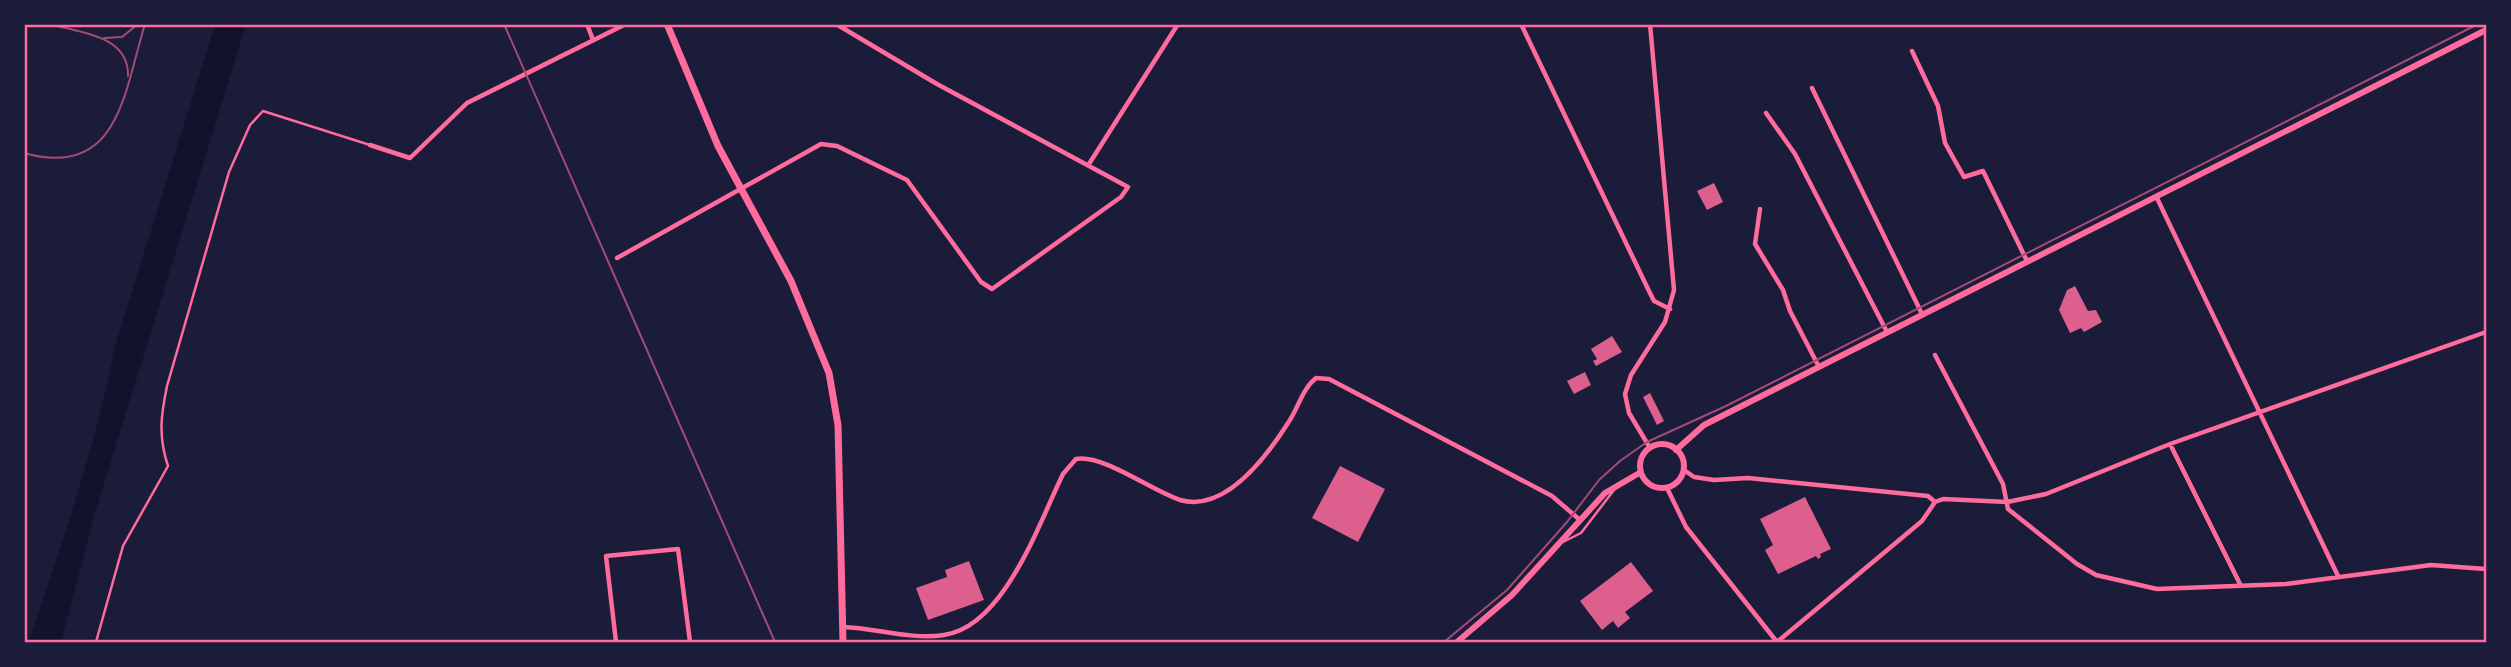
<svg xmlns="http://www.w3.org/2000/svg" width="2511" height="667" viewBox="0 0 2511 667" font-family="Arial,sans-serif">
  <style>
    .water { fill: #12122b }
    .building { fill: #dd5f8e }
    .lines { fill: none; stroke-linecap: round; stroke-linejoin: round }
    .service { stroke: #ff6b9d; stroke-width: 2.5 }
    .minor { stroke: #ff6b9d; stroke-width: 4.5 }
    .secondary { stroke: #ff6b9d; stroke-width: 6 }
    .primary { stroke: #ff6b9d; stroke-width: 7 }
    .tram { stroke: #a44b75; stroke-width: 2 }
    .neatline { fill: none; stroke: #ff6b9d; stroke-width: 2.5 }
  </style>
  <rect width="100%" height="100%" fill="#1b1b3a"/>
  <path class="water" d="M215,25h31l-151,488 -34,129h-32l42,-127 25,-85 21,-90z"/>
  <path class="building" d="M1714,183l9,19 -16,8 -10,-19z
    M2075,286l13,25 8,-1 6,12 -18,10 -3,-4 -11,5 -11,-23 8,-20z
    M1612,336l10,16 -26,14 -3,-5 4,-2 -6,-10z
    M1585,372l6,13 -17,9 -7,-13z
    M1650,393l14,28 -7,4 -14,-28z
    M1340,466l45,23 -27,53 -46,-24z
    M1805,497l26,52 -11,5 1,3 -3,2 -2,-3 -38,18 -13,-24 8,-5 -13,-26z
    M969,561l15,39 -56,20 -12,-32 31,-11 -2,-7z
    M1631,562l22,29 -28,21 5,6 -12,10 -5,-7 -11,9 -22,-29z"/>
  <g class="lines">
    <path class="service" d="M1563,542l18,-9 33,-43
      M96,642l27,-96 45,-80c-10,-30 -7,-51 -1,-80l62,-214 21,-47 13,-14 107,34"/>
    <path class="minor" d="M587,24l6,16
      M1521,24l127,265 6,12 16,8
      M1650,24l24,266 -9,32 -34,53 -6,19 4,19 21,35
      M1912,51l26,55 7,37 19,34 19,-6 44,90
      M1812,88l110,226
      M1766,113l29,41 92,178
      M370,145l40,13 57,-55 159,-79
      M1089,164l89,-140
      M2156,196l182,380
      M1760,209l-5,35 28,46 7,21 29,56
      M617,258l204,-114 16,2 70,34 74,102 11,7 129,-92 7,-10 -191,-103 -101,-60
      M1935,355l68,129 5,25 69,55 19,11 61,14 129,-5 145,-19 55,4
      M2170,444l70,140
      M1684,470l10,7 20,3 34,-2 180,18 7,6
      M1667,488l19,39 91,115
      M1935,502l8,-3 64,3 39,-8 124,-50 316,-112
      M843,627c33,1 67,13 101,8 60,-8 95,-112 119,-161l13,-15c27,-5 76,32 104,41 46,13 87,-44 108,-77 10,-14 14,-34 28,-45l13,1 223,117 28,24
      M616,642l-10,-86 72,-7 12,93
      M1777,642l145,-121 13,-19"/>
    <path class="secondary" d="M1640 466a22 22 0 1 1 44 0a22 22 0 1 1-44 0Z
      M1676,450l28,-25 782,-395
      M1457,642l55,-47 93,-102 36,-21"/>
    <path class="primary" d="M667,24l51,122 73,135 38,92 9,52 5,217"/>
    <path class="tram" d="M50,24c30,9 79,11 78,52
      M504,24l271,618
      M104,38l18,-1 16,-13
      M24,153c95,27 100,-61 121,-129
      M1444,642l63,-52 60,-68 32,-42 21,-19 27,-19 79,-36 752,-382"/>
  </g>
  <rect width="2511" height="667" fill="none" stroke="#1b1b3a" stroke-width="52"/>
  <rect x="26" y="26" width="2459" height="615" class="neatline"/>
</svg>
